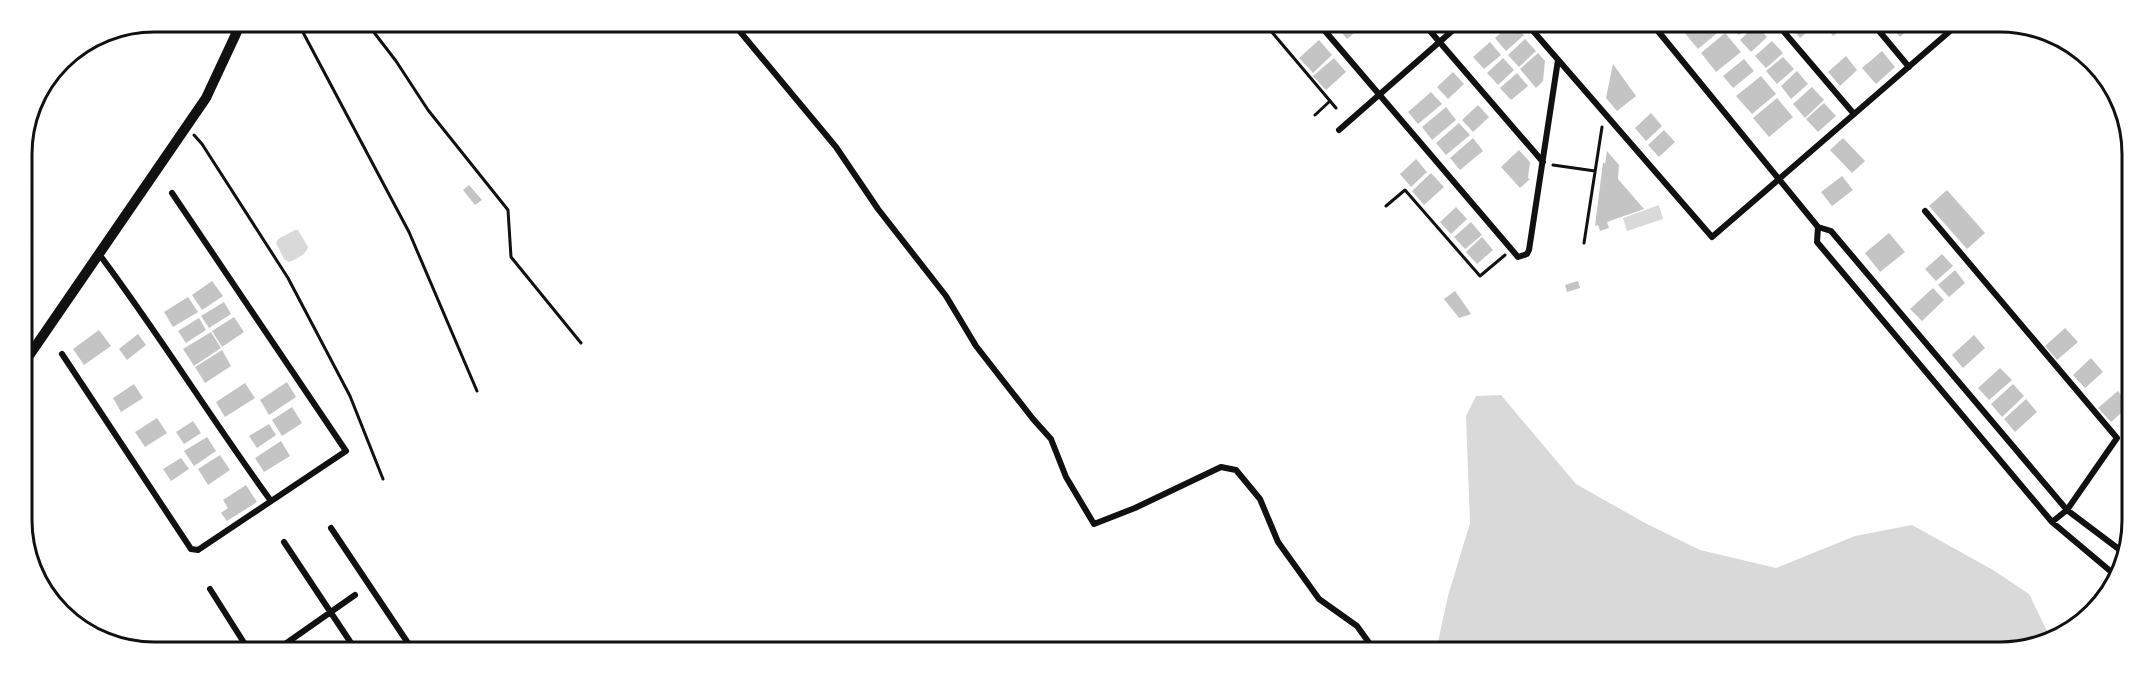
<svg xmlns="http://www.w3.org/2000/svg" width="2154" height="674" viewBox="0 0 2154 674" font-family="Mulish,sans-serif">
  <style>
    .water { fill: #d9d9d9 }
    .building { fill: #c4c4c4 }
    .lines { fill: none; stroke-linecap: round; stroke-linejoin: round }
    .path { stroke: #111; stroke-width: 3 }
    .minor { stroke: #111; stroke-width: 6 }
    .tertiary { stroke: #111; stroke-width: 10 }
    .rim { fill: none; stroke: #111; stroke-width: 3 }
  </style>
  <rect width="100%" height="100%" fill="#fff"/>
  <path class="water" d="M1659,205l4,14 -36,12 -4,-13z
    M295,230h3l10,17c-2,8 -12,12 -19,15l-5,-3 -8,-16 2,-4z
    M1501,395l75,89 69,39 55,27 76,18 79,-32 57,-11 81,45 36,24 21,43 -41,16 -573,-2 12,-55 22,-73 -4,-107 10,-20z"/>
  <path class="building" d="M1341,24h24l-18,15 -10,-12z
    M1511,24h3l10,11 -18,16 -11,-13z
    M1692,25h27l3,4 -24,20 -14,-17z
    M1729,25h21l-11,10z
    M1756,25l11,12 -16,15 -11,-12z
    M1789,25h26l-15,13z
    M1825,25h22l-14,11z
    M1890,25h23l-13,12z
    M1725,33l16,19 -25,20 -15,-19z
    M1525,39l11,12 -17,16 -11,-12z
    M1319,40l13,15 -19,18 -14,-15z
    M1772,41l11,12 -17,15 -11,-12z
    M1490,42l11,13 -17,14 -11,-12z
    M1882,51l13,16 -19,17 -14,-16z
    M1538,53l7,8 -2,20 -7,7 -16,-19z
    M1846,56l11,14 -17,16 -12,-14z
    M1783,57l11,12 -17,15 -11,-13z
    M1334,58l12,14 -20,18 -13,-14z
    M1503,58l11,12 -16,15 -11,-12z
    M1744,59l10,12 -21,17 -10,-12z
    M1613,64l23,32 -19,15 -11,-13z
    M1797,71l11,13 -17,15 -10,-13z
    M1453,72l11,12 -16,15 -11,-12z
    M1517,73l11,13 -17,14 -11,-12z
    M1761,76l15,18 -24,20 -16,-18z
    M1812,87l12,13 -19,18 -12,-14z
    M1431,92l11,12 -24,20 -10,-12z
    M1777,98l16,19 -24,20 -16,-19z
    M1824,103l12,13 -18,16 -12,-13z
    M1478,105l11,12 -16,15 -11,-12z
    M1446,107l10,13 -24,20 -10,-13z
    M1651,113l11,13 -16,15 -11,-13z
    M1459,123l11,12 -24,20 -10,-12z
    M1664,130l11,12 -16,15 -11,-12z
    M1473,138l10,13 -23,19 -10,-12z
    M1843,138l22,23 -13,12 -22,-23z
    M1519,150l11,12 -2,16 2,1 -10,9 -19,-21z
    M1607,151l12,14 -1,14 26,30 -37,13 2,6 -9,3 -2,-6 -3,1 8,-64 2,2z
    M1416,159l11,13 -16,15 -11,-13z
    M1431,173l13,14 -20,18 -12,-14z
    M1842,176l11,14 -21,16 -11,-14z
    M469,185l13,15 -7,5 -12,-15z
    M1947,190l38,43 -18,16 -38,-43z
    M1456,207l11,12 -16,15 -11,-12z
    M1471,222l11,13 -17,14 -11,-12z
    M1889,233l16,19 -25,20 -15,-19z
    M1482,237l11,13 -16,14 -11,-12z
    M1942,254l11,12 -17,15 -11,-12z
    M1955,270l10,13 -16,14 -11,-12z
    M212,281l11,15 -21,14 -10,-15z
    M1578,281l2,7 -13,4 -2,-7z
    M1933,288l11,12 -22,21 -12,-12z
    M1455,291l12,17 4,6 -12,4 -15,-19z
    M188,297l10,15 -25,15 -9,-15z
    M224,302l7,12 -22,14 -8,-12z
    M234,317l10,15 -22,15 -10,-16z
    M199,318l7,12 -20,13 -8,-12z
    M2065,328l13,14 -21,18 -12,-14z
    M99,330l12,16 -27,19 -11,-16z
    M211,332l10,16 -27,18 -11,-17z
    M138,334l8,11 -19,15 -8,-11z
    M1974,335l11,13 -22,20 -11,-13z
    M222,350l9,16 -26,17 -10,-16z
    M2091,358l12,14 -18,16 -12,-13z
    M2000,368l12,12 -23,20 -11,-12z
    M287,382l9,15 -27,18 -9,-15z
    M245,383l10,15 -30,19 -9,-15z
    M134,384l9,14 -22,14 -8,-14z
    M2013,384l11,12 -22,21 -11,-13z
    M2118,391l11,15 -18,16 -13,-14z
    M2026,399l11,13 -22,20 -11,-13z
    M292,407l10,16 -20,13 -10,-16z
    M157,418l10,15 -22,14 -10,-15z
    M193,421l8,12 -17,11 -8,-12z
    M269,424l7,11 -19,13 -8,-12z
    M207,437l9,14 -22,15 -10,-15z
    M281,441l9,15 -26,16 -9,-14z
    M220,455l10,15 -22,15 -10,-16z
    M181,458l8,11 -18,12 -8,-12z
    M246,485l11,17 -30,19 -6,-8 7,-5 -5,-8z"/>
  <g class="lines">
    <path class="path" d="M297,21l112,211 68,159
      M366,22l30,39 32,49 80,100 3,47 70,86
      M1265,24l71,84
      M1315,115l15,-14
      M194,135l8,9 86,134 62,118 33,83
      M1553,165l42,6
      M1386,206l19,-16 75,86 25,-21
      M1584,243l18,-116"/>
    <path class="minor" d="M732,22l104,125 42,62 68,87 30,50 57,73 18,20 15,38 28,47 41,-16 86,-41 15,3 24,29 18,43 41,57 38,27 18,25
      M1319,24l199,233 9,-3 2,-4 29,-190
      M1424,24l119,138
      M1527,24l185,213 245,-212
      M1653,25l165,202 13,4 236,279 61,46
      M1778,25l76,89
      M1874,25l35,42
      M1339,130l121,-106
      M1925,211l192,227 -50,72 -15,12
      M1818,227l-1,15 235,280 63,53
      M99,254c60,80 113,166 172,247
      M62,354l129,195 7,1 148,-99 -174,-258
      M331,528l81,121
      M284,542l71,107
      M210,589l38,60
      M278,649l77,-54"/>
    <path class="tertiary" d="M22,366l184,-268 36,-77"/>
  </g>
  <path d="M0 0H2154V674H0ZM154 32H2000A122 122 0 0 1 2122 154V520A122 122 0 0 1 2000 642H154A122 122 0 0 1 32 520V154A122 122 0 0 1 154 32Z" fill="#fff" fill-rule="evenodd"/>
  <path class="rim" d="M154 32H2000A122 122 0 0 1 2122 154V520A122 122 0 0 1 2000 642H154A122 122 0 0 1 32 520V154A122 122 0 0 1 154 32Z"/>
</svg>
